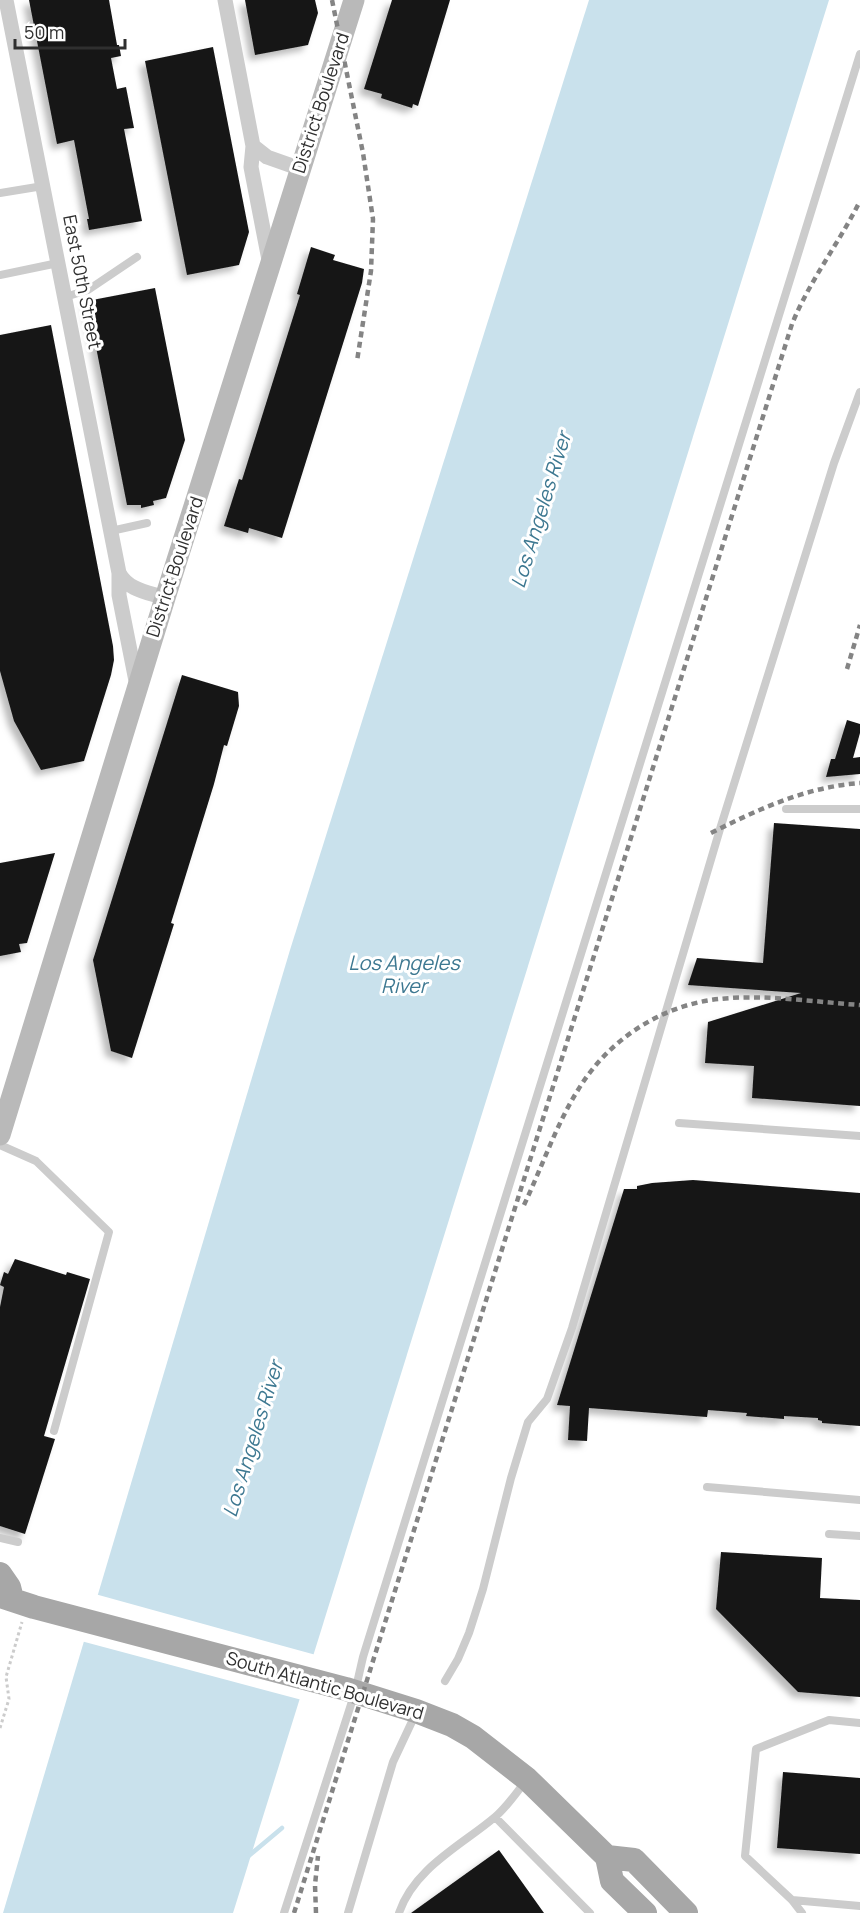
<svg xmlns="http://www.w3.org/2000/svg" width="860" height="1913" viewBox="0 0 860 1913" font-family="Manrope,sans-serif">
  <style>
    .water { fill: #c9e1ec }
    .pier { fill: #fff }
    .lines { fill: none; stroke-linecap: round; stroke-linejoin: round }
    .stream { stroke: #c9e1ec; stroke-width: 4.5 }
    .building { fill: #161616; filter: url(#shadow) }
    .path { stroke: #ccc; stroke-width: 3; stroke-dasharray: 3 3; stroke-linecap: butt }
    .lane { stroke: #ccc; stroke-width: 8 }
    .street { stroke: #ccc; stroke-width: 15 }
    .secondary { stroke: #b9b9b9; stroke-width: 21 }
    .primary { stroke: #a7a7a7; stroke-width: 24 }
    .rail { stroke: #848484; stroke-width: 4.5; stroke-dasharray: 6 4.5; stroke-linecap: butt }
    .labels { text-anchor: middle; stroke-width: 6; stroke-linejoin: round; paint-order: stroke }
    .street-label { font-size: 18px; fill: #2f2f2f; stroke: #fff }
    .water-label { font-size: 20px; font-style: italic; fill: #3d7891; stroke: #fff }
  </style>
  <defs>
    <filter id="shadow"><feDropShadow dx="-5.5" dy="5.5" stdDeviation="3" flood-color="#0004"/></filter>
  </defs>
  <rect width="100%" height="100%" fill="#fff"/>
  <path class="water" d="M589,0h240l-596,1913h-230l287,-963z"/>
  <path class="pier" d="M95,1594l221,61 -14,45 -221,-59z"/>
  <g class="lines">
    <path class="stream" d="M245,1859l37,-31"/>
  </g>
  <path class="building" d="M29,0h80l8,45h2l2,11 -10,2 6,31 9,-2 8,41 -10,1 18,92 -53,9 -2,-11h2l-15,-79 -17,4z
    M245,0h70l3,13 -10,32 -53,10z
    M392,0h58l-32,106 -5,-2 -1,4 -31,-10 1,-4 -18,-5z
    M213,47l36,185 -10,33 -52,10 -42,-214z
    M311,247l24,8 -2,5 31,9 -2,14 -80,255 -33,-10 -1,5 -24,-7 15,-47 3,1 58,-185 -3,-1z
    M155,288l30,152 -19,58 -13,3 1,4 -13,3v-3h-14l-40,-204z
    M51,325l62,321 1,14 -3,15 -27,86 -43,9 -27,-49 -14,-50v-336z
    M182,675l56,17 1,14 -12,40 -3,-1 -10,39 -43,139 3,1 -42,134 -21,-7 -18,-91z
    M847,720l13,4v9l-7,25 7,-1v17l-34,3 5,-18h4z
    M774,823l86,6v277l-108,-8 2,-32 -49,-3 3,-41 93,-29 -113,-8 9,-27 66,5z
    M55,853l-28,90 -8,1 2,8 -21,4v-93z
    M693,1180l167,13v233l-38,-3v-2l-4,-1v-2l-34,-2v3l-38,-3 1,-3 -39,-3 -1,7 -118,-9 -2,33 -19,-1 2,-34 -13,-1 67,-216h13v-3l15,-3z
    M15,1259l51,16 1,-3 23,7 -46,157 11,3 -30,95 -25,-8v-219l4,-20 -4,-2 4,-13 4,2z
    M721,1552l101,6 -2,40 40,2v97l-62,-5 -82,-83z
    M783,1772l77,6v76l-83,-6z
    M499,1850l45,63h-133z"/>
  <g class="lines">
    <path class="path" d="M0,1728l9,-29 -3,-22 16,-55"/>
    <path class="lane" d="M0,193l43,-7
      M0,275l58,-12
      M65,297l23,-7 49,-33
      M111,531l36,-8
      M786,809h74
      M679,1123l181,13
      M0,1145l36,16 73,71 -55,199
      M707,1487l153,13
      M829,1534l31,2
      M0,1538l18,4
      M445,1681l13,-22 11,-26 14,-44 28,-111 17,-56 19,-23 25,-71 148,-499 114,-366 26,-71
      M860,1723l-31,-3 -73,29 -11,107 47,44 68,6
      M495,1817l95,96
      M792,1900l10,13
      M284,1913l71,-221 8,-35 497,-1603
      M348,1913l45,-151 23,-49
      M399,1913c15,-45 63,-68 96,-96 12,-10 21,-24 30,-35"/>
    <path class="street" d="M6,0l113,573v22l18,91
      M225,0l28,146 -2,21 19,98
      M253,146l14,11 34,12
      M119,573c9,17 28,19 46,25"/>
    <path class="secondary" d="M0,1135l165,-537 189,-598"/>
    <path class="primary" d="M0,1574l9,13 3,12
      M0,1596l34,11 312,82 70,22 36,14 21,12 54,42 80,78 5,24 33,32
      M607,1857l27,3 52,53"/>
    <path class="rail" d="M332,0l31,153 10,66 -2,52 -14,90
      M847,669l13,-44
      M711,833c48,-24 95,-46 149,-50
      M524,1205c18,-38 32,-80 54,-115 30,-50 83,-85 141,-91 46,-5 95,3 141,6
      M294,1913l498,-1589c18,-44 47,-81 68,-123
      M316,1913l-1,-28 3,-29"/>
  </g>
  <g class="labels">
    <g class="street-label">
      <text transform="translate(321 103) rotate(-72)" y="6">District Boulevard</text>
      <text transform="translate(82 282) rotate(79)" y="6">East 50th Street</text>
      <text transform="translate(175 567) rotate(-72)" y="6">District Boulevard</text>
      <text transform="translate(325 1686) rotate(16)" y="6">South Atlantic Boulevard</text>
    </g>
    <g class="water-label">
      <text transform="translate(541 510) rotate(-73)" y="7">Los Angeles River</text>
      <text x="404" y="970">Los Angeles<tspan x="404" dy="23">River</tspan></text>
      <text transform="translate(253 1439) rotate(-73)" y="7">Los Angeles River</text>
    </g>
  </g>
  <path d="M15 39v9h110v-9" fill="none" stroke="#2f2f2f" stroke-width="3"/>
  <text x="24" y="39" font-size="18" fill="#2f2f2f" stroke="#ffffff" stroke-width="4.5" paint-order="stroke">50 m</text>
</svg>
